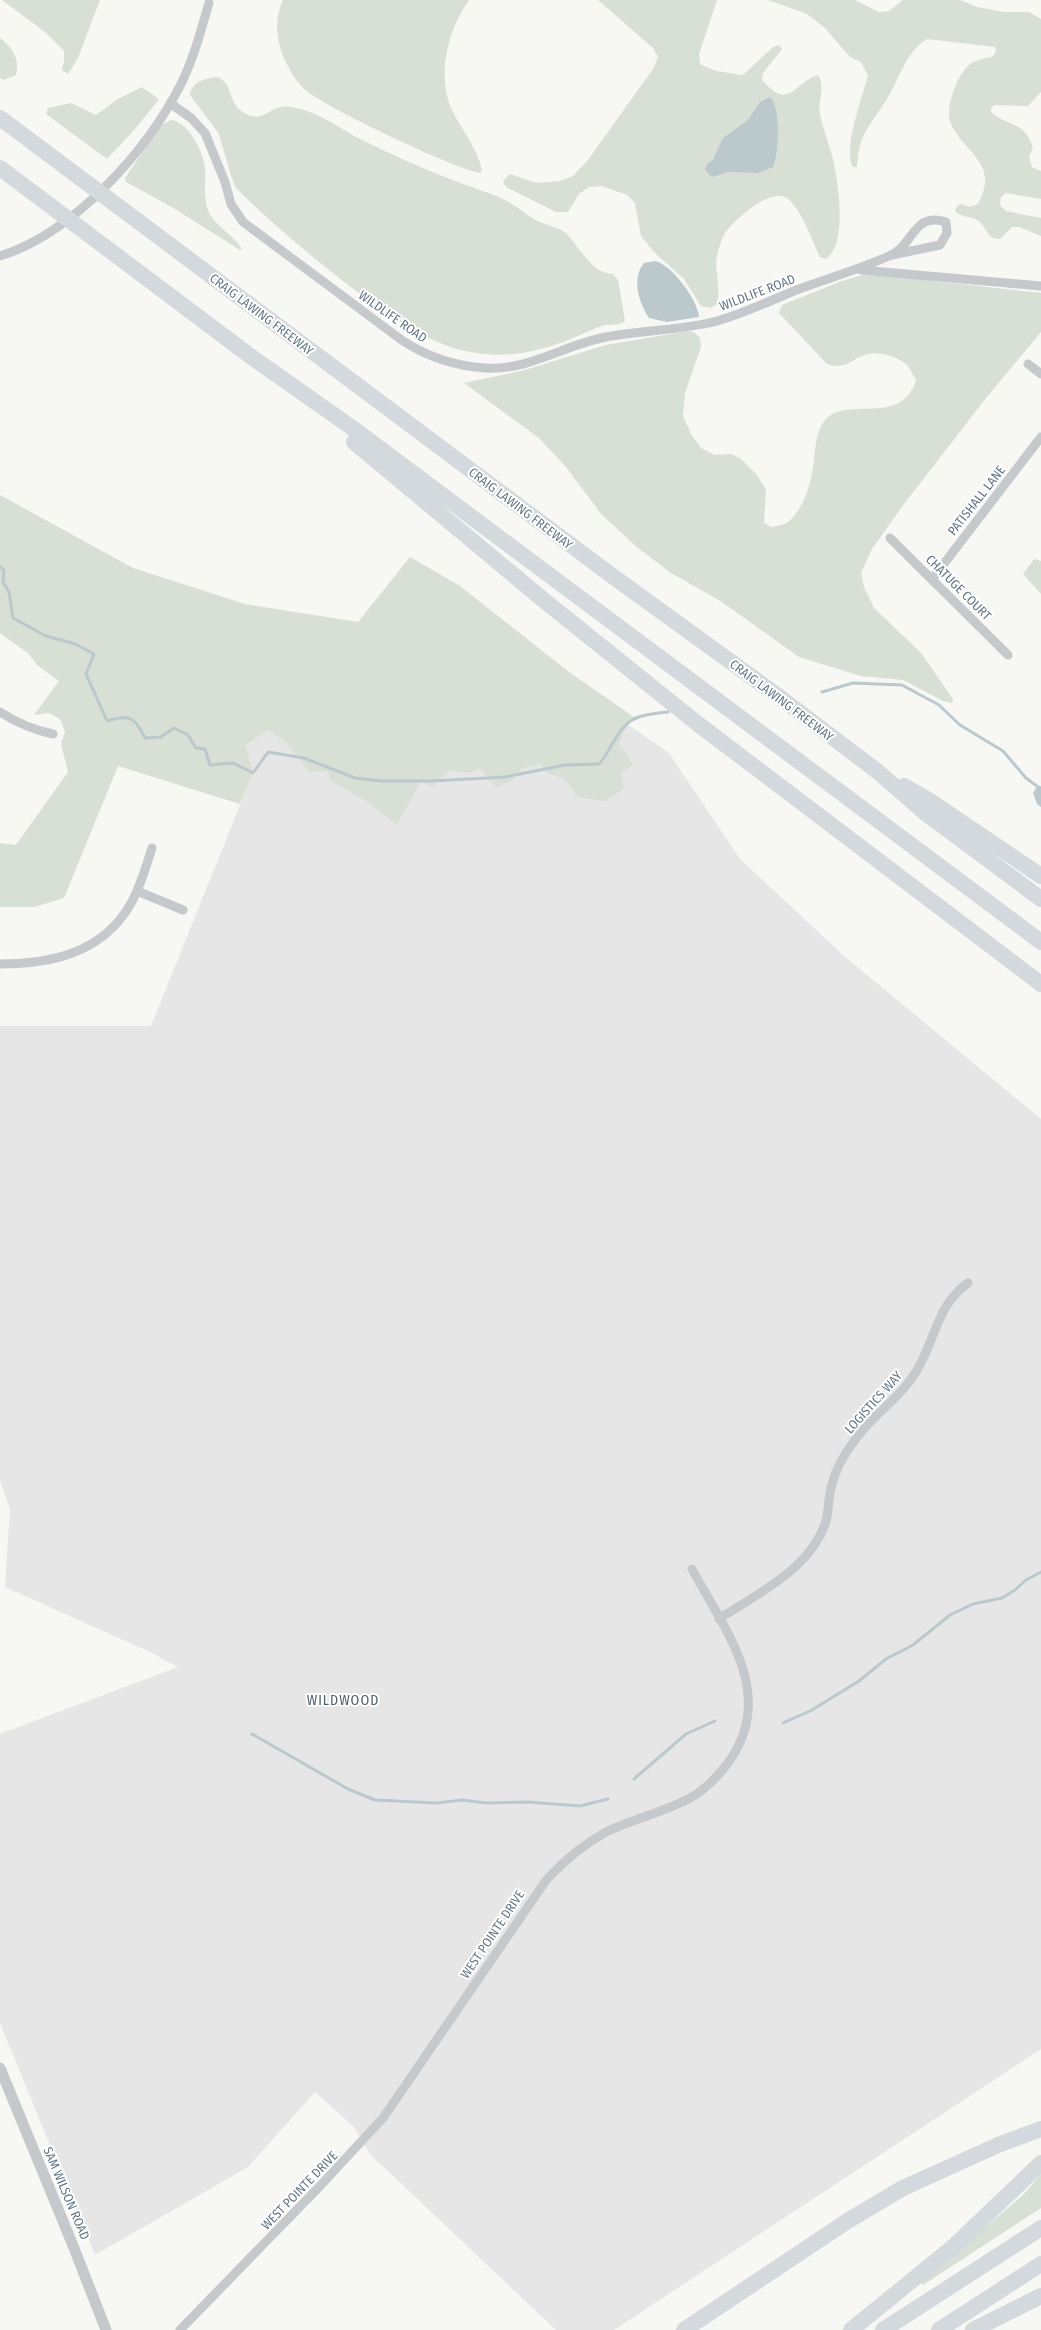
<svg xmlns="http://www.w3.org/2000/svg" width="1041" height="2330" viewBox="0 0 1041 2330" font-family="'Fira Sans Condensed',sans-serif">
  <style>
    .built { fill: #e5e6e5 }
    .green { fill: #d8dfd5 }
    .water { fill: #bbc8cc }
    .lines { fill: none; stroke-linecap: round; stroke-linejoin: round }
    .stream { stroke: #bbc8cc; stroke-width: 3 }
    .minor { stroke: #c5c9cc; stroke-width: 9 }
    .tertiary { stroke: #c5c9cc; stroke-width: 11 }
    .motorway { stroke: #d4d9dd; stroke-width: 16 }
    .labels { text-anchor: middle; stroke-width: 4; stroke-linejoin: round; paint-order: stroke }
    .street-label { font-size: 13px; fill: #657786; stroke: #fff }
    .neighbourhood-label { font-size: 14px; letter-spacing: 1px; fill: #53606b; stroke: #fff }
  </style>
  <rect width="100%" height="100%" fill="#f7f7f4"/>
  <path class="built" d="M627,724l42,29 71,106 104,97 197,163v930l-427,281h-58l-185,-175 -18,-29 -38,-34 -67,75 -153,88 -95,-232v-289l178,-67 -28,-15 -145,-65 5,-78 -10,-28v-455h151l102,-253 -7,-28 22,-15 17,11 24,30h19l69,54 24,-45 12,7 16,-17 21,3 10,-4 32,12 9,-12 19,-5 7,10 16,4 15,19 43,-24 -2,-28z"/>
  <path class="green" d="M2,0h98l-22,58 -10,16 -6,-4 2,-9v-10l-19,-19z
    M283,0h186c-21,30 -33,76 -17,110 10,21 25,37 30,60l-2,3c-23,-3 -165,-70 -178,-86 -20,-24 -33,-58 -19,-87z
    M598,0h119l-18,54 1,10 16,7 27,4 30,-28 6,-2 3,4 -19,24 -1,7c28,32 31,3 56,-5 8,12 -1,27 2,39 3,15 9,30 13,45 5,24 15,84 -7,100l-6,-2c-7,-15 -21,-53 -35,-60 -16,-8 -51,23 -60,36 -4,6 -6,16 -8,23 -3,13 4,31 0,48l-6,4 -10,-2 -17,-27 -31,-28 -12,-15 -6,-33 -8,-8 -25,-9 -13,1 -10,7 -11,18h-12l-50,-25 -3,-6 7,-7 26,9 24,-2 13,-5 15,-16 65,-91 5,-12 -5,-9z
    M768,0h87l24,12 10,-1 14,-11h57l17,7 27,5h25l12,7v73l-13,14 -33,-1 -4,3v4c19,16 32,8 42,35l-4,10 3,10 9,4v28l-35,-6 -5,4 -1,8 6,6 35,7v18l-21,-9h-8l-12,12c-13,0 -12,-9 -20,-17 -7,-6 -18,-4 -25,-11l2,-5 4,-2 9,3 8,-3c22,-41 -13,-50 -27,-80 -7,-14 6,-49 18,-59 6,-5 15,-7 23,-8l4,-5 -1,-5 -68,-8c-21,13 -27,38 -39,58 -9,16 -21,28 -27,45 -3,8 -3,17 -4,25h-4c-11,-15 10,-72 15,-91l-7,-14 -11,-5 -25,-29 -18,-14z
    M0,38c13,10 20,21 16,37l-12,5 -4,-2z
    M218,77c18,10 7,27 30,38 14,6 21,-6 33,-8 4,-1 11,0 15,1 26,5 45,22 68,33 29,14 59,28 89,39 16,7 39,13 54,21 11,6 21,16 33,21 10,5 18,4 27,12 14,15 24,39 46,40l5,6 7,41c-5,5 -13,3 -20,4 -8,2 -18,7 -25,10 -101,45 -158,7 -237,-54 -37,-29 -73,-59 -107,-93l-5,-12 -12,-42 -29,-39c2,-14 16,-17 28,-18z
    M142,87l17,12 -23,29 -29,31 -61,-45 2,-6 23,-5 25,12 22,-16z
    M171,120c17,1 32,32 34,47 1,14 -2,29 3,43 7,17 25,24 34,39l-2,1 -70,-44 -44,-24 -1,-4 35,-52z
    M863,275l35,2 143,16v39l-55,66 -82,106 -32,45 -11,24 3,14 10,21 47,45 32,46 -1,4 -9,-2 -40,-21 -42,-4 -62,-19 -77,-55 -51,-29 -33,-25 -36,-33 -36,-48 -27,-29 -75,-55 61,-13 81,-25 82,-14 6,1 6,6 1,9 -16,46 -2,23 8,18 10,14 14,7 16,-1 9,4 17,17 9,15 -2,33 7,4c5,-1 13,-2 17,-5 17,-14 24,-42 26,-63 2,-14 2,-29 12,-40 21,-23 76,8 90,-39 -3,-5 -6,-12 -10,-16 -10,-8 -29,-14 -41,-9 -16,5 -18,15 -38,9l-48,-51 3,-8 60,-24z
    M0,495l133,73 112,36 113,18 52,-65 50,29 109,86 65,45 -7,7 -8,21 14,19 -12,9 3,16 -19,12 -27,-4 -15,-19 -16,-4 -7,-10 -19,5 -9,12 -16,6 -16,-18 -10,4 -21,-3 -16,17 -12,-6 -24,44 -31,-24 -36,-21 -2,-9 -19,1 -24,-31 -17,-11 -22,15 7,28 -13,31 -122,-38 -54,132 -30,9h-34v-64l16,2 52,-73 -7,-28 4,-13 -5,-12 -11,-6 -15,2 25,-34 -22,-16 -8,-11 -29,-21z
    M1034,559l7,2v33l-18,-20z
    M1041,2174v34l-118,77 -2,-3 102,-87z"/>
  <path class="water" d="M770,97c11,10 9,57 3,70l-15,6 -30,-1 -16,5 -7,-7 2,-6 6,-4 10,-22 25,-18 12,-18z
    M655,261c17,4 43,39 44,56l-32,5 -18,-4c-10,-15 -18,-39 -5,-55z
    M1041,786v21l-4,-3 -4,-11 3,-5z"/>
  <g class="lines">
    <path class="stream" d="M0,567l4,3 -1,12 6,10 4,26 33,18 29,8 19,10 -8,20 21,47c23,-7 28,-4 38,17l16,-1 13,-9 14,7 8,13 9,1 5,16 23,-2 20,10 15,-21 36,6 51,20 27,3h50l73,-4 60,-12 34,-1c6,-6 8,-11 12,-18 17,-30 24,-30 57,-34
      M822,692l31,-9 49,2 37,20 21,20 43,26 23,27 15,11
      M783,1723l29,-13 47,-29 27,-22 27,-14 37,-30 23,-11 29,-6 13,-8 11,-10 15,-8
      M252,1734l96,55 27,11 62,3 25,-3 24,3 42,-1 52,4 28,-7
      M634,1779l52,-45 29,-13"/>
    <path class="minor" d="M170,103l21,15 14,15 20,49 6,22 12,18 160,119c25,16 52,25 82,27 41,3 76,-21 116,-30 38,-8 78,-7 116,-17 29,-8 54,-21 82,-32 30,-11 61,-20 90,-33 25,-10 24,-45 57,-34l1,11 -7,12 -48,10
      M0,256c74,-23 147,-105 181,-172 13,-26 20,-54 28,-81
      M861,270l180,16
      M1028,364l13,10
      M890,538l118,117
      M933,578l108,-141
      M0,712c17,11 33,18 53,22
      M137,891l46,19
      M0,964c51,0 102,-11 130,-59 10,-17 16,-38 22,-57
      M719,1619c39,-26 92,-50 107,-98 3,-11 2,-22 5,-33 4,-18 13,-34 24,-48 18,-26 46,-42 62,-70 19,-31 19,-64 51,-87
      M180,2330l140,-144 63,-68 164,-239c17,-18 37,-35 59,-47 26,-13 56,-19 82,-33 15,-7 30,-23 40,-36 50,-69 -3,-132 -36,-194"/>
    <path class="tertiary" d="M0,2068l74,180 32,82"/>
    <path class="motorway" d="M0,118l611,457 167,121 99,75 47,41 117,87
      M0,168l253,190 98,69 690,515
      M354,442l187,156 157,126 343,260
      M904,786l26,15 111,75
      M684,2330l165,-110 54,-32 95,-43 43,-16
      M851,2330l102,-83 88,-84
      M883,2330l158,-102
      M939,2330l102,-66
      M973,2330l68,-34"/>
  </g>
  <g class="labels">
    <g class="street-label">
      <text transform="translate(757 292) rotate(-21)" y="5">WILDLIFE ROAD</text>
      <text transform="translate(262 314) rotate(37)" y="5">CRAIG LAWING FREEWAY</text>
      <text transform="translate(393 316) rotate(35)" y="5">WILDLIFE ROAD</text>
      <text transform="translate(976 500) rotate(-52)" y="5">PATISHALL LANE</text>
      <text transform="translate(521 508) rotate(37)" y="5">CRAIG LAWING FREEWAY</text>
      <text transform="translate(959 587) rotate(45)" y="5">CHATUGE COURT</text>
      <text transform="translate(782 700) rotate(37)" y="5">CRAIG LAWING FREEWAY</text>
      <text transform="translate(873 1402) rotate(-48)" y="5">LOGISTICS WAY</text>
      <text transform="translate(492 1934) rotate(-56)" y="5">WEST POINTE DRIVE</text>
      <text transform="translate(299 2190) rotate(-46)" y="5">WEST POINTE DRIVE</text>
      <text transform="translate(67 2193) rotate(67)" y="5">SAM WILSON ROAD</text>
    </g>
    <g class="neighbourhood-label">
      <text x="343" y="1705">WILDWOOD</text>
    </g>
  </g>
</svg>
